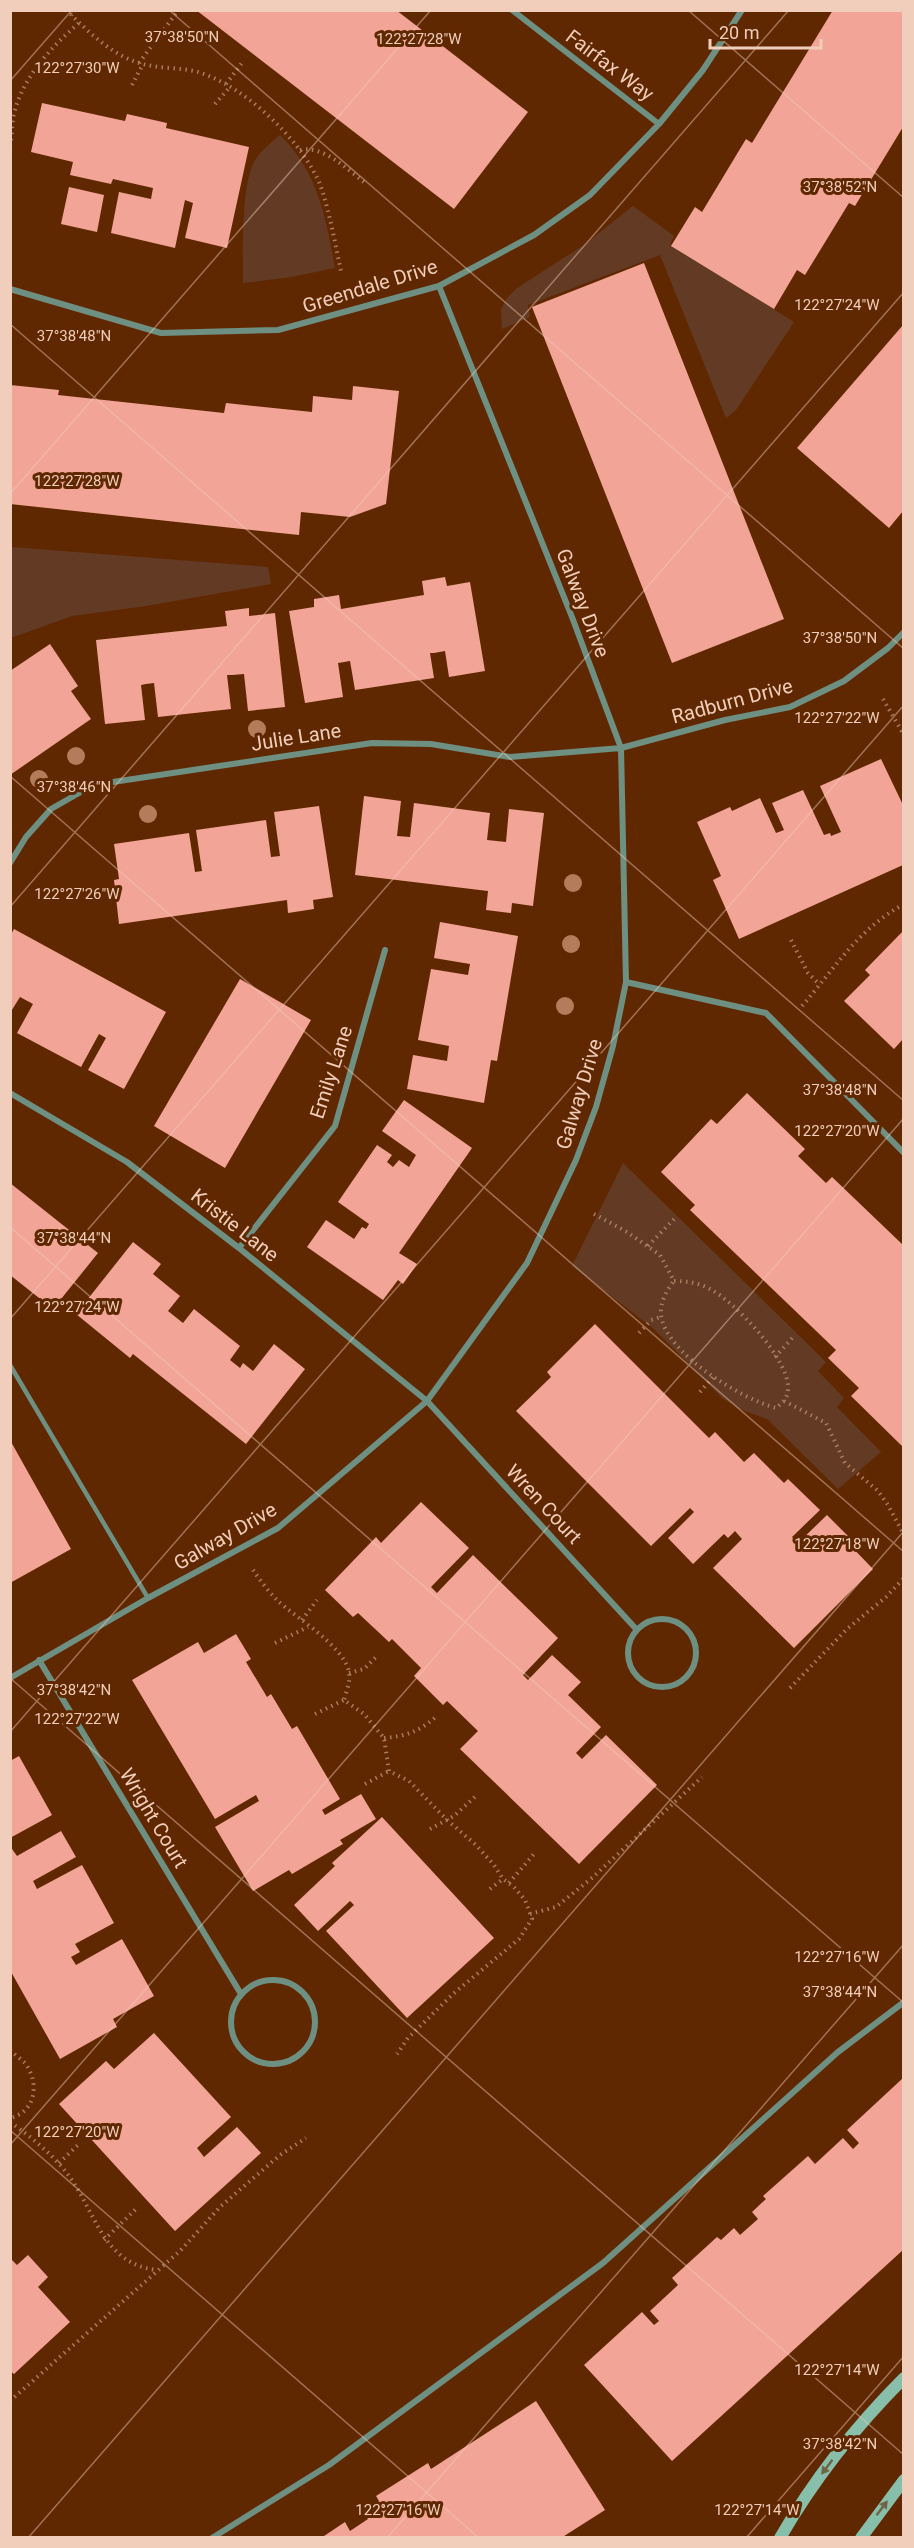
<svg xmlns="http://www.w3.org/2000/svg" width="914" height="2548" viewBox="0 0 914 2548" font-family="Roboto,sans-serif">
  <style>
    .green { fill: #633b24 }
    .building { fill: #f2a497 }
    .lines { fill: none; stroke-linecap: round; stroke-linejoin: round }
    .path { stroke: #a97b5f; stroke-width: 4; stroke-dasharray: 1.5 4.5; stroke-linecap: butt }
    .lane { stroke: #6d9082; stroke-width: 4.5 }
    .street { stroke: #6d9082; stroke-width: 6 }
    .secondary { stroke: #88bfaa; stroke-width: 12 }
    .tree { fill: #b47c5a }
    .oneway { fill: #706444 }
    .ticks { fill: none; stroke: #f1cdbb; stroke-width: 1.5; stroke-opacity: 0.45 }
    .labels { text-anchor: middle; stroke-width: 6; stroke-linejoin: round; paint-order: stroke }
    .street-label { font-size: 20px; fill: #f1cdbb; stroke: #602800 }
    .ticks-label { font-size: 15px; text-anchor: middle; fill: #f1cdbb; stroke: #602800; stroke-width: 6; stroke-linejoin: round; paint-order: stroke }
  </style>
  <rect width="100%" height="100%" fill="#602800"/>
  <path class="green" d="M280,135c38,37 46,83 55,133l-44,9 -48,6c0,-30 -2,-96 11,-121 6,-11 17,-19 26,-27z
    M633,206l41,30 -4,8 124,78 -58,88 -10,8 -66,-163 -132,50 2,12 -28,12 -1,-20 6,-11 10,-10 67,-43z
    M11,547l257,20 3,17 -125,22 -74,10 -61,22z
    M623,1163l203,199 -8,9 26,27 -7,9 44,45 -43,37 -71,-70 -27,-10 -18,-11 -68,-69 -82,-63z"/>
  <path class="building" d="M196,10h200l132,102 -74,97z
    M833,10h70v117l-48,79 -6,-3 -44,72 -8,-5 -23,39 -103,-63 24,-39 7,5 44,-73 6,4z
    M42,103l83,18 2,-7 40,9 -1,5 83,19 -22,101 -42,-10 8,-35 -8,-3 -10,48 -64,-15 8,-41 32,7 2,-11 -40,-9 -2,5 -41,-9 3,-13 -42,-10z
    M69,187l35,8 -7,37 -36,-8z
    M644,263l140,356 -112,44 -140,-356z
    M903,325v186l-14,17 -92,-80z
    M10,385l49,5 -1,5 166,18 2,-10 86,9 1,-16 39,4 1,-14 46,5 -13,113 -36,13 -49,-5 -2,23 -289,-31z
    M445,577l2,9 23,-4 15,89 -36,6 -4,-26 -11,2h-4l4,25 -79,12 -5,-29 -12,2 5,34 -38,6 -16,-92 25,-4v-8l25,-4 2,14 83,-14 -2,-14z
    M249,608v8l26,-3 10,94 -37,4 -4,-37 -12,1h-5l4,34 -73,8 -4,-34 -8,1 -5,1 4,35 -40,4 -9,-84 131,-14 -2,-15z
    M50,644l28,42 -7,5 20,28 -81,56v-104z
    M881,759l22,46v60l-164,74 -26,-59 8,-4 -24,-54 33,-15 2,4 28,-13 16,35 8,-3 -12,-27 31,-13 21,45 6,-2 1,3 10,-4 -21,-46z
    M364,796l37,5 -4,35 13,1 4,-34 76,10 -3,27 19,2 3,-33 35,4 -11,93 -21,-3 -1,10 -25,-3 2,-19 -133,-16z
    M319,806l14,91 -20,3 1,9 -26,4 -1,-13 -168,24 -5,-44 5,-1 -5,-35 75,-11 6,39 7,-1 -6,-41 70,-10 5,37 9,-1 -6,-44z
    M440,922l78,14 -21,125 -6,-1 -7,43 -77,-14 6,-34 34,6 2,-15 -31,-6 13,-71 37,6 2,-11 -36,-6z
    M14,929l152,83 -42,77 -36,-19 18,-32 -7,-4 -18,33 -64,-34 16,-29 -13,-7 -10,16v-77z
    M903,931v108l-9,10 -50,-48 26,-26 -5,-5z
    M240,979l71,41 -86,148 -71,-42z
    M747,1093l58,56 -7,7 28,27 6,-6 71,68v202l-52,-51 8,-8 -31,-30 8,-8 -146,-140 5,-5 -34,-33 50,-53 6,5z
    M404,1100l68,48 -73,105 18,11 -14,20 -5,-4 -15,20 -76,-53 19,-27 28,19 8,-12 4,2 3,-5 -31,-22 39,-57 15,10 -5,7 6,5 6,-7 10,7 7,-12 -34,-24z
    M10,1183l88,70 -45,56 -43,-34z
    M133,1242l28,22 -8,10 27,22 -12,15 15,12 11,-14 46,37 -10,14 10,8 3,-5 10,8 21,-27 31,25 -59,75 -113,-90 -3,4 -54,-44z
    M595,1324l114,114 6,-6 29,30 10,-9 30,30 4,-4 32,31 -28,27 6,6 29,-28 22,22 -3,4 27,28 -79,79 -81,-80 29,-29 -7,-8 -7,7 -4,-4 -31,30 -25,-26 26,-26 -4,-4 -39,38 -135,-135 35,-34 -4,-5z
    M10,1440l61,109 -61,34z
    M421,1502l48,46 -38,39 6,6 36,-38 85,83 -35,37 5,5 24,-25 29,27 -13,13 33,32 -25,26 6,6 24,-24 51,50 -78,79 -119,-115 18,-18 -31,-30 -4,4 -29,-29 7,-8 -29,-29 -3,3 -31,-29 -5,4 -28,-27 51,-53 5,6z
    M236,1634l15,25 -5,3 21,35 4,-3 21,35 5,-3 43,73 -18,11 3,5 36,-21 15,25 -36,21 3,4 -51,30 -3,-4 -36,21 -38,-64 44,-26 -3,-6 -41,24 -83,-139 66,-38 6,11z
    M19,1756l33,59 -42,23v-77z
    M382,1817l112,121 -87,80 -81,-87 28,-26 -4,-4 -32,30 -24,-26 41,-39 -3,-3z
    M61,1831l15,26 -43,24 4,8 45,-24 32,58 -39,21 5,8 -9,5 5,8 46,-26 32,57 -41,23 4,8 -57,32 -50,-89v-124l7,10z
    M154,2033l77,84 -34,31 7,9 33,-30 24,26 -86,78 -116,-127 47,-43 8,8z
    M903,2078v172l-231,211 -88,-96 58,-53 12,13 5,-4 -9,-10 28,-26 -6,-7 45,-41 4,3 13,-12 6,7 18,-16 -6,-7 14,-13 -3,-3 45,-40 7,8 28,-26 10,11 6,-6 -12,-13z
    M28,2255l20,22 -10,10 32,35 -56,52 -4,-3v-113l7,7z
    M536,2401l69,109 -44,28h-240l24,-16 5,9 18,-12 -5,-8 16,-10 -3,-5 52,-33 3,6z"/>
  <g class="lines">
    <path class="path" d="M66,10c22,21 44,44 73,53 19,6 40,4 59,9 47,14 106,70 123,115 9,27 14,56 20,84
      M71,15l4,-5
      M139,63l38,-51
      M226,84l16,-21
      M132,85l11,-21
      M215,104l15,-17
      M10,146c2,-9 2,-19 3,-28 8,-39 37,-70 66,-95
      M300,150c23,-5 47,19 65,33
      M883,699l21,36
      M791,940l17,33 12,12
      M802,1006c34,-39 55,-76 102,-102
      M594,1214l33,18 33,23 14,26
      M648,1246l28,-29
      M674,1281c13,0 25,2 36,8 25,13 80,71 78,100 0,9 -6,14 -12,19 -34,-9 -112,-55 -115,-94 -1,-12 6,-24 13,-33z
      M639,1333l12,-13 10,-3
      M775,1357l20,-22
      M700,1392l13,-15
      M784,1401l42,22 19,40 33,28 10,14 16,30
      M253,1570c7,10 15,21 24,30 19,18 67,46 72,72 2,9 -3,20 -5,28l20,14 20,24 5,33 20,10 37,38 30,26 18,20 9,14 11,8 11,13 7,19 -13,20 -66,55 -45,44 -11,16
      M302,1620l15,-20
      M275,1643l33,-16
      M349,1673l15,-4 12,-12
      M790,1688l57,-59 39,-32 18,-19
      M315,1714l29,-14
      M384,1738c23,-2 36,-7 53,-22
      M365,1784l24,-13
      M430,1829l24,-13 23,-21
      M509,1883l25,-29
      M490,1889l13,-10
      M530,1914l26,-7 37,-30 109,-100
      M10,2050c5,5 11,9 15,13 15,20 11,49 -15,55
      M10,2122c21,15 40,30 56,50 29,36 35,92 91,98
      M59,2163l20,-19
      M104,2240l33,-32
      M10,2401l170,-150 40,-44 60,-52 26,-17"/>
    <path class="lane" d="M10,1365l138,233"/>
    <path class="street" d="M512,10l147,114
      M10,289l151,44 117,-3 161,-44 95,-51 56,-40 69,-71 44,-54 39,-60
      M10,863l16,-26 25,-28 42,-24 279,-42 59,1 79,13 111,-9 104,-28 65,-13 54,-26 44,-33 16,-16
      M626,982l140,31 138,140
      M10,1093l117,69 112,86 188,153 210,229
      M239,1248l96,-122 50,-176
      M628 1653a34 34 0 1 1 68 0a34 34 0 1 1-68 0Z
      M39,1660l202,334
      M10,1678l138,-80 130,-70 149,-127 100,-138 49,-103 20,-53 17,-61 13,-64 -5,-234 -49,-131 -133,-331
      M231 2022a42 42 0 1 1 84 0a42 42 0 1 1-84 0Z
      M212,2538l117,-73 274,-202 235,-211 66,-50"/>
    <path class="secondary" d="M780,2538c34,-59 76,-112 124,-160
      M861,2538l43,-58"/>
  </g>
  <g class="tree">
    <circle cx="257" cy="729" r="9"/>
    <circle cx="76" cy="756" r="9"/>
    <circle cx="39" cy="779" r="9"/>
    <circle cx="148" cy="814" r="9"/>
    <circle cx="573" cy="883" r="9"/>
    <circle cx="571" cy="944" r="9"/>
    <circle cx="565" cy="1006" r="9"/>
  </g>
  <defs><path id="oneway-solid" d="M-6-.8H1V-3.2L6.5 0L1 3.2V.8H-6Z" transform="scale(1.5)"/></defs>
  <g class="oneway">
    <use href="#oneway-solid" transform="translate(827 2467) rotate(127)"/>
    <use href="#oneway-solid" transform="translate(882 2508) rotate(-53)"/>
  </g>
  <path class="ticks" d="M169,10l735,639M688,10l216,188M10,81l62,-71M10,324l894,777M10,494l421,-484M10,776l894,776M10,907l779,-897M10,1227l894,776M10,1319l894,-1027M10,1678l894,777M10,1732l894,-1027M10,2130l469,408M10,2145l894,-1027M28,2538l876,-1007M387,2538l517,-594M746,2538l158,-182"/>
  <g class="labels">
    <g class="street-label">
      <text transform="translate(610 65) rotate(37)" y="7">Fairfax Way</text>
      <text transform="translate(370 286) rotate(-17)" y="7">Greendale Drive</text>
      <text transform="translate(583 603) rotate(69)" y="7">Galway Drive</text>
      <text transform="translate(732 701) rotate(-15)" y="7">Radburn Drive</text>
      <text transform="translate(296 737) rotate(-9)" y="7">Julie Lane</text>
      <text transform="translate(331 1072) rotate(-72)" y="7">Emily Lane</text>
      <text transform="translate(579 1094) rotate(-73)" y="7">Galway Drive</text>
      <text transform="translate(235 1225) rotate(38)" y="7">Kristie Lane</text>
      <text transform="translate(544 1504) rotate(47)" y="7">Wren Court</text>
      <text transform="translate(225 1536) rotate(-30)" y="7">Galway Drive</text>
      <text transform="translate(154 1818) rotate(59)" y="7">Wright Court</text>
    </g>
  </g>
  <g class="ticks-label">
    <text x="182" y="42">37°38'50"N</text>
    <text x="419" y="44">122°27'28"W</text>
    <text x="77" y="73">122°27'30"W</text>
    <text x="840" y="192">37°38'52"N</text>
    <text x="837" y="310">122°27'24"W</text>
    <text x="74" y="341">37°38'48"N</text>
    <text x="77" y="486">122°27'28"W</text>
    <text x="840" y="643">37°38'50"N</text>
    <text x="837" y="723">122°27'22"W</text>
    <text x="74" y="792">37°38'46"N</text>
    <text x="77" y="899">122°27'26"W</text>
    <text x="840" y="1095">37°38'48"N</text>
    <text x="837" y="1136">122°27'20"W</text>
    <text x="74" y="1243">37°38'44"N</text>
    <text x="77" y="1312">122°27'24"W</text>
    <text x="837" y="1549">122°27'18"W</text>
    <text x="74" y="1695">37°38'42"N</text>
    <text x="77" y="1724">122°27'22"W</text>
    <text x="837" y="1962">122°27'16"W</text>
    <text x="840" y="1997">37°38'44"N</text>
    <text x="77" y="2137">122°27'20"W</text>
    <text x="837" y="2375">122°27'14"W</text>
    <text x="840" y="2449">37°38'42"N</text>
    <text x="398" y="2515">122°27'16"W</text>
    <text x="757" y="2515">122°27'14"W</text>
  </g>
  <rect width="914" height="2548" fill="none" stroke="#f1cdbb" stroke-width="24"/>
  <path d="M710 39v9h111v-9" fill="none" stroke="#f1cdbb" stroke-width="3"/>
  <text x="719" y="39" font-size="18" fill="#f1cdbb" stroke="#602800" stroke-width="4.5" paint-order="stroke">20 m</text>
</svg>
